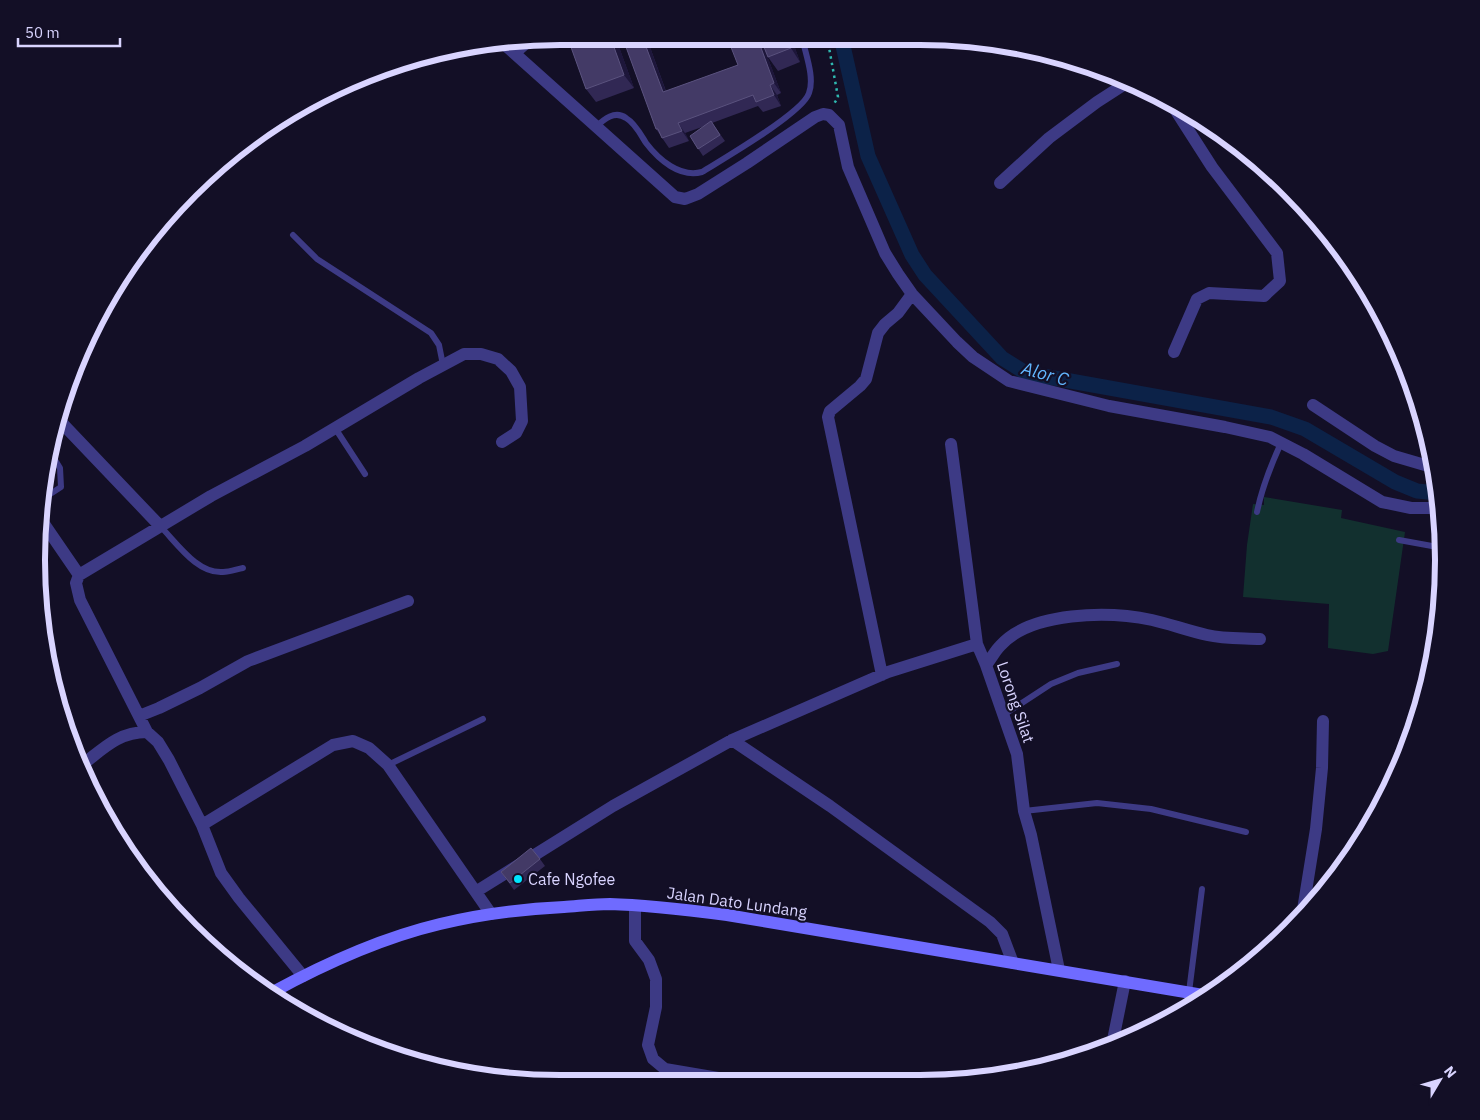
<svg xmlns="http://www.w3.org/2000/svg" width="1480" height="1120" viewBox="0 0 1480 1120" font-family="'IBM Plex Sans',sans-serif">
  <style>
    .green { fill: #12302f }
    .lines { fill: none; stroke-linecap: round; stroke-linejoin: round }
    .canal { stroke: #0c2248; stroke-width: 15 }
    .path { stroke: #2fb8b0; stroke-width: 2.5; stroke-dasharray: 2.5 4; stroke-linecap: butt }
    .service { stroke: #3d3a85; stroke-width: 6 }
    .minor { stroke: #3d3a85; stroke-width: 12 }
    .secondary { stroke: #6f6bff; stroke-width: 12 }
    .wall { fill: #312854 }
    .shaded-wall { fill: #1d163a }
    .building { fill: #433a66; stroke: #5a527e }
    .poi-dot { fill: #00e5ff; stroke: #130f26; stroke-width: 2 }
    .labels { text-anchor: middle; stroke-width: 4.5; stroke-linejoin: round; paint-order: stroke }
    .street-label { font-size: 16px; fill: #d9d4ff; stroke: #130f26 }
    .poi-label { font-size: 16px; fill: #d9d4ff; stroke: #130f26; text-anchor: start }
    .water-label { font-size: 18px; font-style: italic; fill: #62b6ff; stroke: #130f26 }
    .rim { fill: none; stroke: #d9d4ff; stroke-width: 6 }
  </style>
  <rect width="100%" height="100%" fill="#130f26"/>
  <path class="green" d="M1264,497l78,13 -1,8 64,14 -17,119 -15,3 -45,-6 1,-44 -86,-7 4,-52 6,-41 11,1z"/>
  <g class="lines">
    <path class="canal" d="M841,37l27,119 44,99 13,20 77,83 24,15 245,44 34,12 90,53 22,9 20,2"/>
    <path class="path" d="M832,39l-4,3 10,55 -4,7"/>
    <path class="service" d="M517,55l17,-15
      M596,127c8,-8 19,-17 30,-9 9,5 15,17 20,25 13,17 34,35 56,29 21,-13 101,-59 107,-79 6,-16 -4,-40 -7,-56
      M293,235l24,24 114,74 8,12 4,20
      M335,428l30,46
      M44,498l17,-11 -1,-19 -11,-18
      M1257,512c5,-25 14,-47 24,-69
      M160,526c17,17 37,48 63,46 7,0 14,-3 20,-4
      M1399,540l44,8
      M1005,714l46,-30 27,-11 39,-9
      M388,765l95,-46
      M1024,811l73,-8 54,6 95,23
      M1189,992l13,-103"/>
    <path class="minor" d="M504,44l171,153 10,2 13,-5 49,-31 68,-46 8,-3 6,1 10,10 9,42 37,86 13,21 14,20 45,48 16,15 36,24 100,25 116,21 45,10 33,17 79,48 29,6h28
      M1171,103l41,64 65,86 3,28 -16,15 -55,-3 -12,6 -23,53
      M1000,183l49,-45 48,-36 31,-20
      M1313,405l62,41 19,10 41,12
      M59,420l101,106
      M951,444l26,200 9,21 31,89 7,57 7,24 28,135
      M42,521l37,54
      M986,665c5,-6 9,-14 14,-19 31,-35 109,-35 152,-26 18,4 36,11 55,15 17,4 36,3 53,4
      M882,675l-54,-258 2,-6 30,-25 6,-7 12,-46 7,-9 13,-11 14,-19
      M139,716l20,-8 41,-20 48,-27 160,-60
      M732,740l98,66 160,116 12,12 11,29
      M82,765c21,-16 36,-33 65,-33
      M202,825l131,-80 20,-4 16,7 19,17 103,149
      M477,891l136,-85 119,-66 156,-68 89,-28
      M635,906v35l14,19 7,19v28l-8,38 5,14 12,10 59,10
      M1302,916l14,-87 6,-61 1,-47
      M303,976l-64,-78 -18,-25 -19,-48 -33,-65 -11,-18 -11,-10 -67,-132 -4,-17 3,-8 132,-79 94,-50 114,-68 45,-24h17l17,5 13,12 9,16 2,34 -6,12 -14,9
      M1112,1045l13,-64"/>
    <path class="secondary" d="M271,993c53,-29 110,-55 169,-69 41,-10 82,-15 124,-17 15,-1 31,-3 46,-3 39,1 78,6 117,11l482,81"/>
  </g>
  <path class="wall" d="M567,36h48l19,52 -38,14 -10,-13z
    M622,36h24l20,55 72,-26 22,-28 21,56 -4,2 4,11 -18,6 -5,-6 -46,17 13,18 -22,15 -13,-20 15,-10 -20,7 4,8 -20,7 -13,-19z
    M791,37l9,25 -22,9 -10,-14z
    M540,859l5,7 -31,24 -13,-18z"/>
  <path class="shaded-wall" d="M610,36h5l19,52 -10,-13z
    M642,36h4l24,67 -7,-11z
    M757,37h3l21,56 -7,-10z
    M787,37h4l9,25 -9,-14z
    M770,85l7,10 4,11 -7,-11z
    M678,123l7,10 4,8 -7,-10z"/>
  <path class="building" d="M567,36h43l14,39 -38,14z
    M622,36h20l21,56 75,-27 -11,-28h30l17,46 -4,2 4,10 -18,7 -3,-7 -75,28 4,8 -20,7 -4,-9h-2z
    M760,37h27l4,11 -23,9z
    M711,121l9,14 -22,14 -8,-13z
    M531,848l9,11 -30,24 -9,-11z"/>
  <circle class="poi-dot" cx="518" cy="879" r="5"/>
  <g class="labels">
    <g class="street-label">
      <text transform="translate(1016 702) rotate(71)" y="6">Lorong Silat</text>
      <text transform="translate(737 902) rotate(8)" y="6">Jalan Dato Lundang</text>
    </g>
    <g class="poi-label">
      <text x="528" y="885">Cafe Ngofee</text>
    </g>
    <g class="water-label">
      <text transform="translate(1045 374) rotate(15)" y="6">Alor C</text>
    </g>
  </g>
  <path d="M0 0H1480V1120H0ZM560 45H920A515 515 0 0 1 1435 560V560A515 515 0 0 1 920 1075H560A515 515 0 0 1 45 560V560A515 515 0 0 1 560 45Z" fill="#130f26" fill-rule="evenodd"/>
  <path class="rim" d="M560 45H920A515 515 0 0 1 1435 560V560A515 515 0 0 1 920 1075H560A515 515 0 0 1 45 560V560A515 515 0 0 1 560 45Z"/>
  <g transform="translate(1440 1080) rotate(52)" stroke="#130f26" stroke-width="4" paint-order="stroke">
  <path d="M0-4L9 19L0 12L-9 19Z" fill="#d9d4ff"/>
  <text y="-8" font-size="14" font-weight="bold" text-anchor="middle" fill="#d9d4ff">N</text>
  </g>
  <path d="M18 38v8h102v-8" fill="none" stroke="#d9d4ff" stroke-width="2.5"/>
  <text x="25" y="38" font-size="15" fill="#d9d4ff" stroke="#130f26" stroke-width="4" paint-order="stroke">50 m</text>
</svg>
